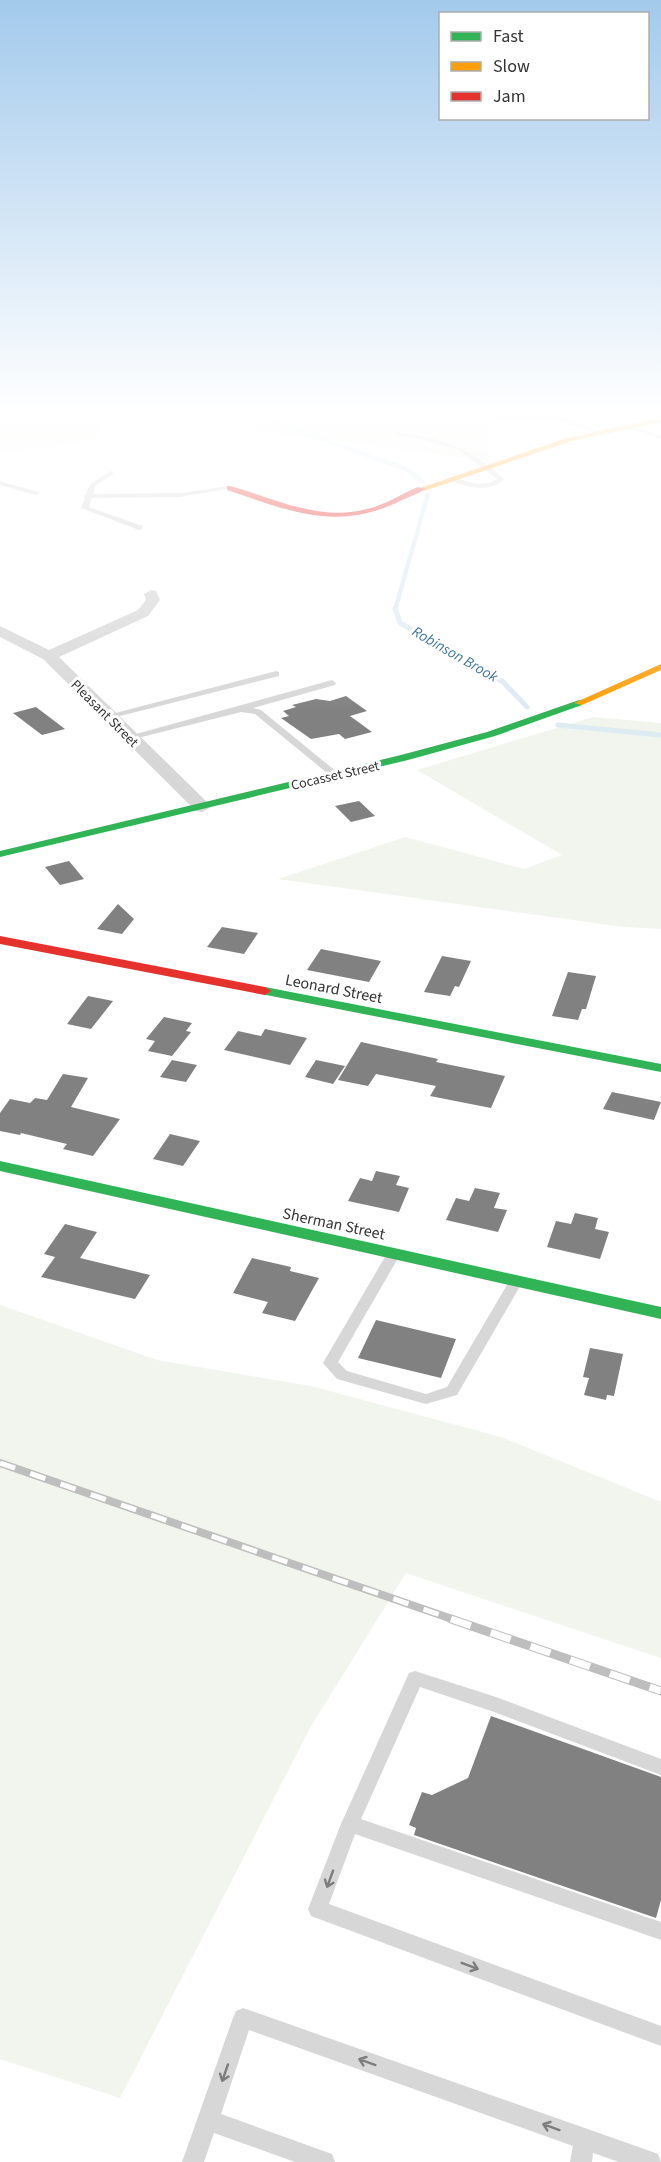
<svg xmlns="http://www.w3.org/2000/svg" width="661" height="2162" viewBox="0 0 661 2162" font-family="'Source Sans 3',sans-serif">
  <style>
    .green { fill: #f1f5ed }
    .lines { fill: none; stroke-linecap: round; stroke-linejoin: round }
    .stream-far1 { stroke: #ddebf3; stroke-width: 4.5 }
    .stream { stroke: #ddebf3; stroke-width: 5 }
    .building { fill: #818181 }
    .lane { fill: #d7d7d7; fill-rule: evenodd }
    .street { fill: #d7d7d7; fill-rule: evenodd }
    .fast { fill: #30b455; fill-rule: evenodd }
    .slow { fill: #ff9f0a; fill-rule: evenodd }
    .jam { fill: #e5322d; fill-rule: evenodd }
    .rail-far1-casing { stroke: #bebebe; stroke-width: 8 }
    .rail-casing { stroke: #bebebe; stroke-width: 9 }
    .rail-far1 { stroke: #fff; stroke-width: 5; stroke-dasharray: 16; stroke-linecap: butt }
    .rail { stroke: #fff; stroke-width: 7; stroke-dasharray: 21; stroke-linecap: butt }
    .oneway { stroke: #7d7d7d }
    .labels { text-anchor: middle; stroke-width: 6; stroke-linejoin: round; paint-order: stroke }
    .far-street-label { font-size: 14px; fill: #333; stroke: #fff }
    .far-water-label { font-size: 15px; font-style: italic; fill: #3f7597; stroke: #fff }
    .street-label { font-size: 16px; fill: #333; stroke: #fff }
  </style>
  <rect width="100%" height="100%" fill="#fff"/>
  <path class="green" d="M0,409h486l3,52 -375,-49 -19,26 -30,8 -65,5z
    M593,717l68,6v206l-37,-2 -346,-48 127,-42 119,32 38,-14 -145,-85z
    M0,1305l157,55 154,26 190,51 160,65v156l-255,-85 -96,155 -190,370 -120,-39z"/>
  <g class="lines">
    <path class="stream-far1" d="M236,409l170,60 16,12
      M395,610l33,-116"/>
    <path class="stream" d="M395,608l5,15 103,59 24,25
      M558,725l103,10"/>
  </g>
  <path class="building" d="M346,696l21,15 -17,5 22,16 -27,7 -6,-5 -28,5 -30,-21 8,-2 -6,-5 13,-4 -4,-2 24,-6 14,2z
    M36,707l29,22 -23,6 -29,-22z
    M359,801l16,15 -24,6 -16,-16z
    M69,861l15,18 -24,6 -15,-18z
    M118,904l16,15 -12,15 -25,-5z
    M222,927l36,6 -14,21 -37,-7z
    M321,949l60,12 -12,21 -62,-12z
    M442,956l29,5 -12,26 -4,-1 -5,10 -26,-4z
    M568,972l28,4 -10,33h-4l-4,11 -26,-4z
    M88,996l25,5 -22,28 -24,-5z
    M164,1017l28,6 -6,8 5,1 -19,24 -24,-5 7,-10 -9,-2z
    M265,1029l42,9 -17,27 -66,-15 14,-19 23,5z
    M361,1042l77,17 -2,3 69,14 -14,32 -61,-12 6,-10 -60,-12 -8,12 -30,-6z
    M172,1060l25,5 -11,17 -26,-5z
    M316,1060l29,6 -12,18 -28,-7z
    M63,1074l25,4 -17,29 49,12 -27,37 -30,-7 4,-5 -46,-11 -1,2 -20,-4v-18l10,-14 20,4 5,-5 12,2z
    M612,1092l49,10 -7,18 -51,-11z
    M170,1134l30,7 -17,25 -30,-7z
    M376,1171l24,5 -4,9 13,3 -10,24 -51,-11 12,-23 12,3z
    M475,1188l25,5 -6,15 13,2 -9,22 -52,-12 10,-22 13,3z
    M575,1213l23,5 -3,11 14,3 -9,27 -53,-12 9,-26 15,3z
    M65,1224l32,8 -17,26 70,17 -15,24 -94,-22 14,-20 -11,-3z
    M252,1258l39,9 -1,4 29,7 -24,43 -33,-8 6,-11 -35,-9z
    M376,1320l80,19 -15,39 -83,-20z
    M590,1348l33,6 -9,42 -7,-1 -1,5 -22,-5 5,-17 -6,-1z
    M491,1716l170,61v123l-5,18 -242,-83 2,-7 -7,-3 13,-33 10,3 36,-17z"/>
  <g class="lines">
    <path class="lane" d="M495,409h6l1,6h3l44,-1 24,6 28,12 -5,1 -47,-15h-50l-3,-2z
      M637,409h6l11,11v2h-4z
      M622,423l39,12v4l-41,-13v-2z
      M398,432c44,6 73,16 106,47 -15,15 -37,8 -55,1l-1,-1 3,-2 26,7 12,-1 8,-4 -40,-30 -36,-10 -25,-4v-2z
      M111,471l2,1v2l-18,12 -2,8 87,-1 50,-7 3,2 -53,9 -88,1 -3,9 53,19 1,2 -4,2 -58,-22 4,-10 -2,-2 3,-2 4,-10z
      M0,481l38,11 1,1 -3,2 -36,-10z
      M276,671l3,1v4l-171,43 -4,-3z
      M332,680l4,3 -1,2 -82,23 8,2 77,63v4h-6l-77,-63 -14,-2 -111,28 -5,-3z
      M394,1248l5,2 2,3 -63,109 9,9 79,23 21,-7 64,-109h10l2,3 -66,114 -31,9 -89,-25 -14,-16 66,-113z
      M415,1671l81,26 165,62v16l-167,-63 -74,-25 -59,132 300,103v18l-306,-106 -26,70 332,122v20l-350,-130 -3,-7 33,-85 68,-151z
      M243,2008l407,143 8,3 3,8h-42l-26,-9 -1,9h-22l3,-16 -324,-116 -28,84 111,40 3,8h-40l-81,-29 -10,29h-22l51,-144 3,-7z"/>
    <path class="street" d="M151,590l5,1 4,9 -12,16 -89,41 149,146 3,4 -9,5 -6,-1 -153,-152 -43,-22v-11l49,24 89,-40 8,-10 -2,-6z"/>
    <path class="fast" d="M579,700l3,1v4l-87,31 -87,24 -408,97v-6l401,-96 86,-23z
      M265,987l396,77v8l-400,-78 -2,-3 2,-3z
      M0,1161l661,146v12l-661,-148z"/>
    <path class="slow" d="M661,418v4l-89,19 -148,50 -7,-2 150,-51z
      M661,664v6l-79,35 -8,-2z"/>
    <path class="jam" d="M230,486c44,12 90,36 137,23 18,-4 34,-15 51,-22l7,2c-7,5 -17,8 -25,12 -64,31 -110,10 -173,-11v-4z
      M0,936l265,51 6,4 -6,4 -265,-51z"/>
    <g class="rail-far1-casing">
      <path id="rail-far1" d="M0,1463l455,157"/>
    </g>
    <g class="rail-casing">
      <path id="rail" d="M451,1619l210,72"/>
    </g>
    <use href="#rail-far1" class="rail-far1"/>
    <use href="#rail" class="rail"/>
  </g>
  <defs><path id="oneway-shaft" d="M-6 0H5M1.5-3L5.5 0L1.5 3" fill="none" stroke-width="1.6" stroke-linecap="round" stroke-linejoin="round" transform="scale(1.5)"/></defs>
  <g class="oneway">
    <use href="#oneway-shaft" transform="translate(330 1879) rotate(110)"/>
    <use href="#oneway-shaft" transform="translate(470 1966) rotate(20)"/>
    <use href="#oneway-shaft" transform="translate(367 2062) rotate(-160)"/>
    <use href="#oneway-shaft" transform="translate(225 2073) rotate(109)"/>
    <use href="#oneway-shaft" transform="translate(551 2127) rotate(-160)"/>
  </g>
  <linearGradient id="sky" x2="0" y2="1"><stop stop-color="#a3caec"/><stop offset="0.58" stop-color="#fff"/><stop offset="1" stop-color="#fff" stop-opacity="0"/></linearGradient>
  <rect width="661" height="711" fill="url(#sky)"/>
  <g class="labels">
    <g class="far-street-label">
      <text transform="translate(105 713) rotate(45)" y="5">Pleasant Street</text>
      <text transform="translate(335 775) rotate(-13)" y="5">Cocasset Street</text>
    </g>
    <g class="far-water-label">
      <text transform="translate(455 654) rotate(30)" y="5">Robinson Brook</text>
    </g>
    <g class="street-label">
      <text transform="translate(334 988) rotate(11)" y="6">Leonard Street</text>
      <text transform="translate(334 1223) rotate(12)" y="6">Sherman Street</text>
    </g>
  </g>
  <rect x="439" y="12" width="210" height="108" fill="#ffffff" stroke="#adadad" stroke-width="1.5"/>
  <rect x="451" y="32" width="30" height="9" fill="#30b455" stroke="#adadad" stroke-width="1.5"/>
  <text x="493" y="42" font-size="18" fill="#333333">Fast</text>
  <rect x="451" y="62" width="30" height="9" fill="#ff9f0a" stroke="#adadad" stroke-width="1.5"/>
  <text x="493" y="72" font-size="18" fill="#333333">Slow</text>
  <rect x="451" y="92" width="30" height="9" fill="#e5322d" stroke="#adadad" stroke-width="1.5"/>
  <text x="493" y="102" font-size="18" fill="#333333">Jam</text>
</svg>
